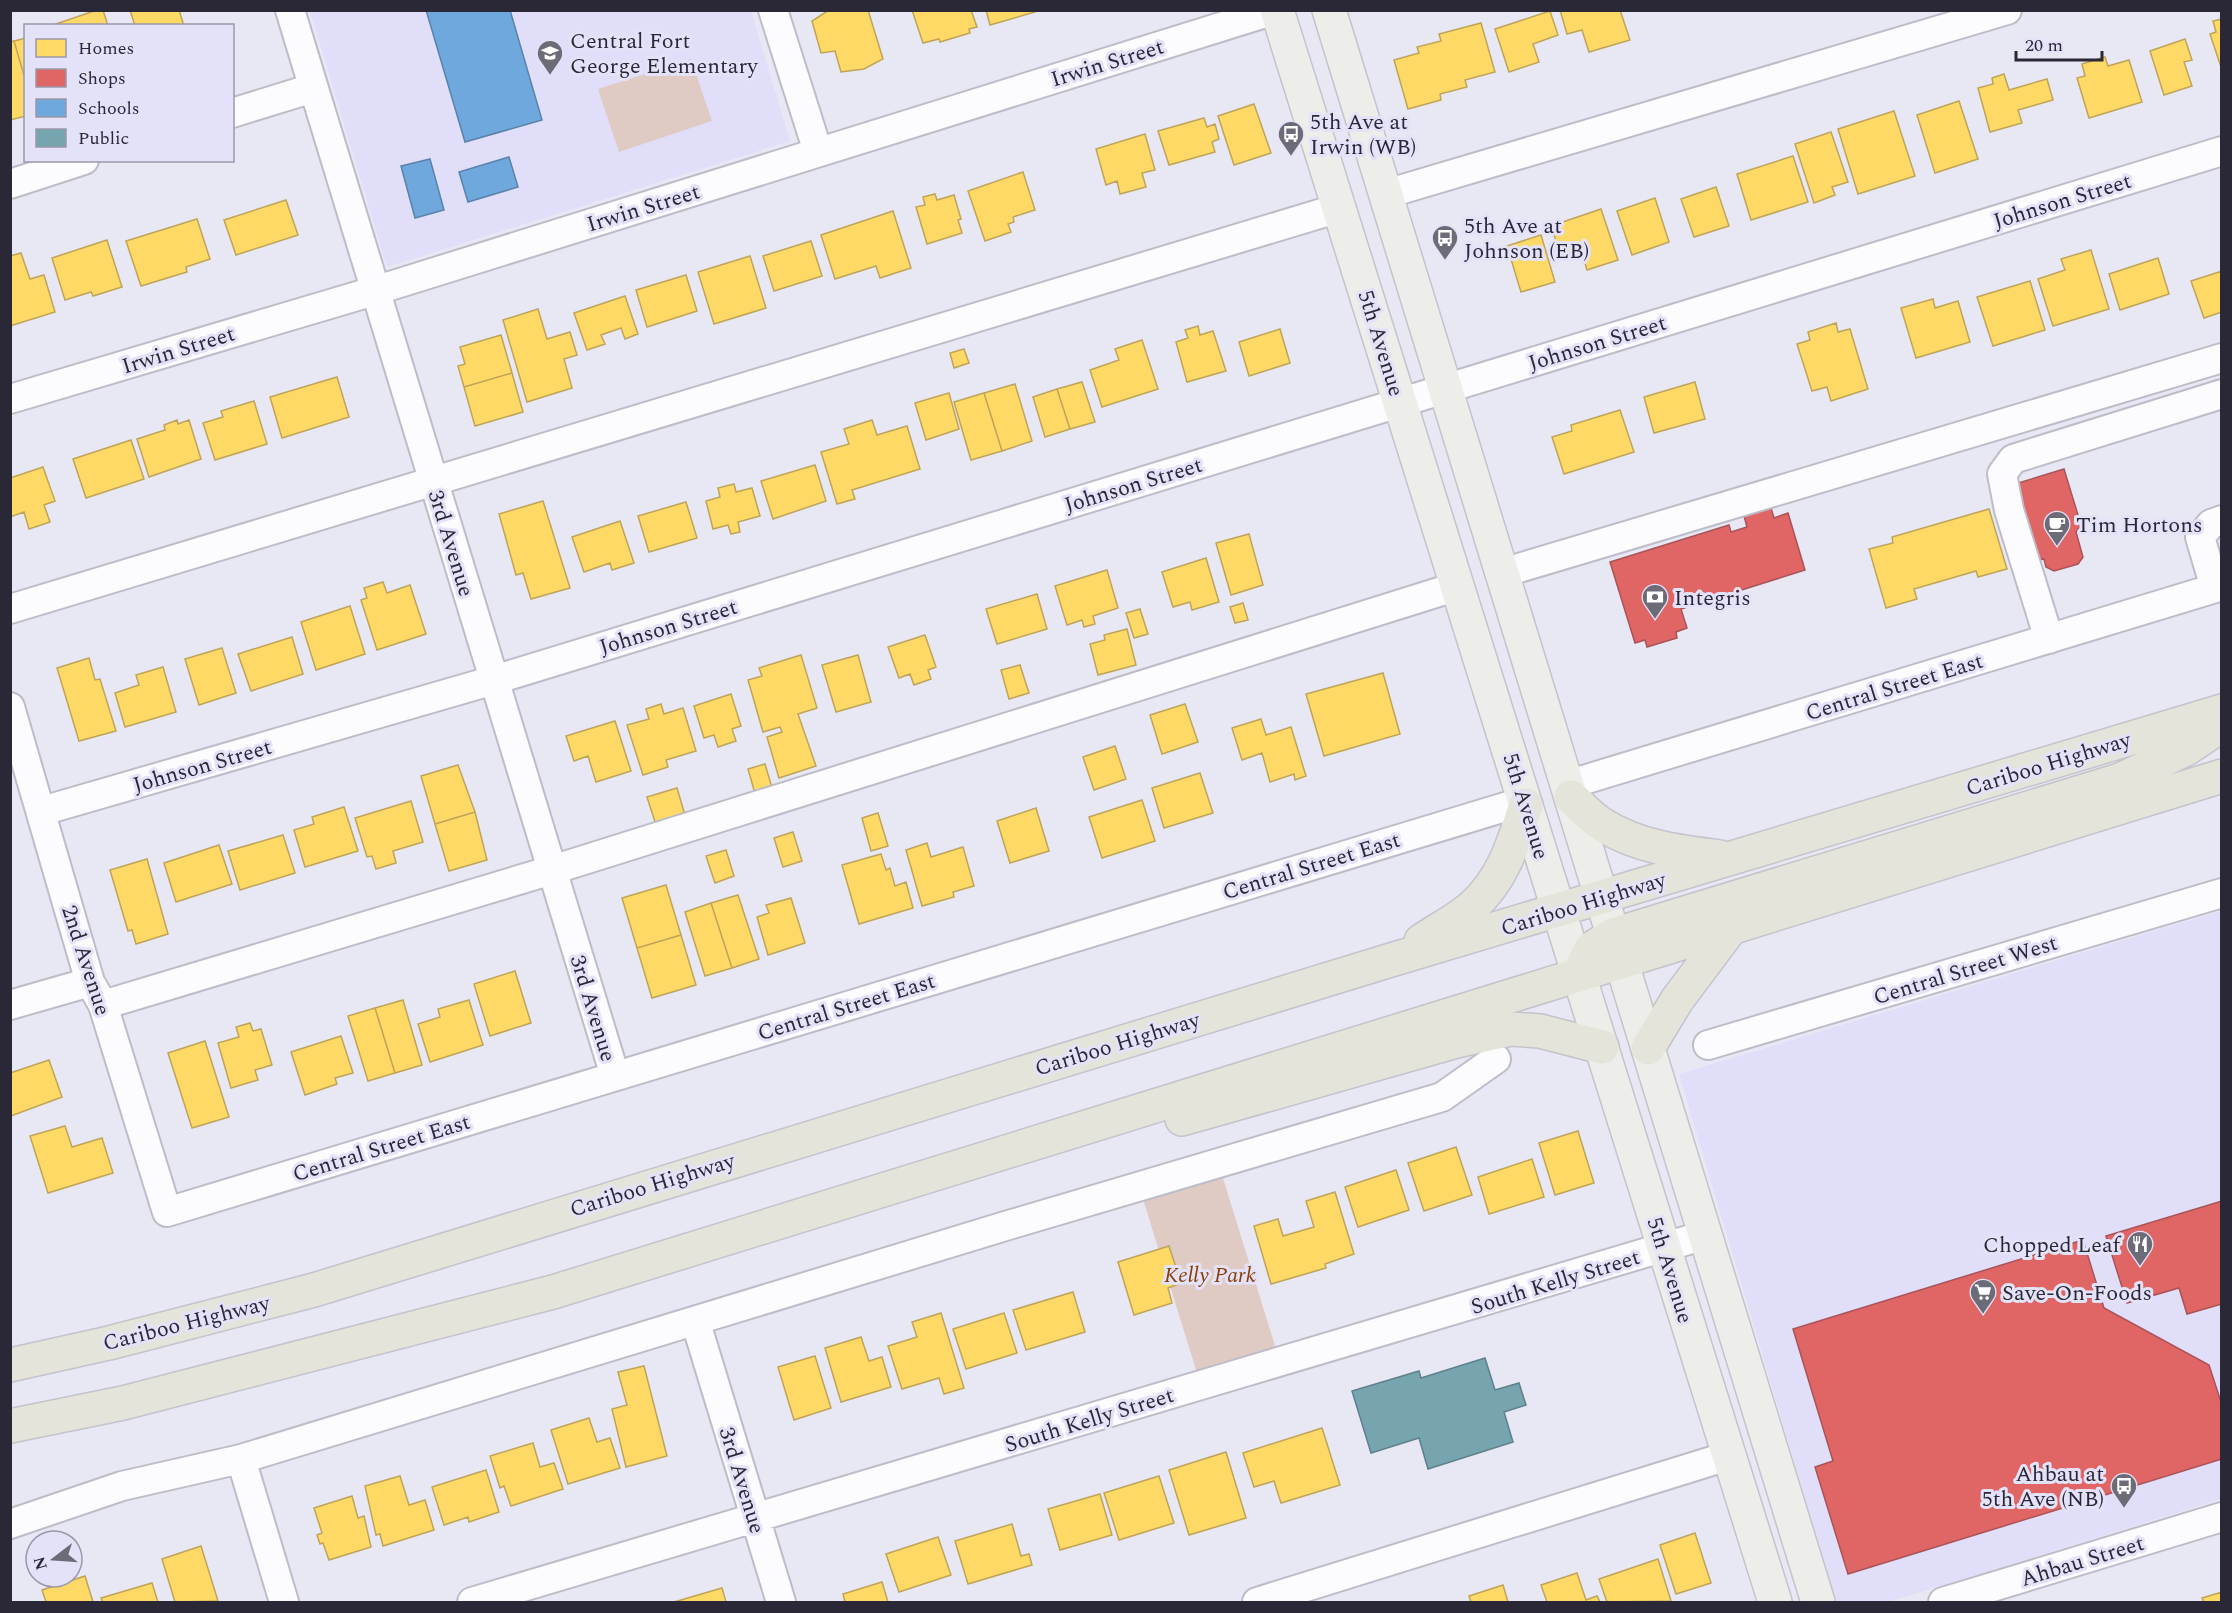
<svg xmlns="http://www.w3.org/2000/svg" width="2232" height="1613" viewBox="0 0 2232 1613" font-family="Spectral,serif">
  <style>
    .built { fill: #e0def8 }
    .green { fill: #e0cac4 }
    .homes { fill: #ffd966; stroke: #bfa458; stroke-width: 1.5 }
    .shops { fill: #e06666; stroke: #a95358; stroke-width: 1.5 }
    .schools { fill: #6fa8dc; stroke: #5a82aa; stroke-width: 1.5 }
    .public { fill: #76a5af; stroke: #5f808b; stroke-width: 1.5 }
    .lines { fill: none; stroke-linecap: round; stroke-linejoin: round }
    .minor-casing { stroke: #bdbcc9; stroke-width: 32 }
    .major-casing { stroke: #c4c3cb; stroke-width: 36 }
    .highway-casing { stroke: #c4c3cb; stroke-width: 36 }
    .minor { stroke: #fcfbfd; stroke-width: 28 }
    .major { stroke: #edede9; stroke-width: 33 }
    .highway { stroke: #e4e4db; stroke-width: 33 }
    .labels { text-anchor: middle; stroke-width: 6; stroke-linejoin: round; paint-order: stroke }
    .poi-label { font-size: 22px; fill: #2a2836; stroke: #e4e2f9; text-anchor: start }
    .street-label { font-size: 22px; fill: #2a2836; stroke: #e4e2f9 }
    .park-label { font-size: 22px; font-style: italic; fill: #893f03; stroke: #e4e2f9 }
  </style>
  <rect width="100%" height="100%" fill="#e8e7f4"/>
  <path class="built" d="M310,11h441l39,130 -403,126z
    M2221,911v588l-333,103h-52l-157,-528z"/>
  <path class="green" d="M691,59l21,62 -93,31 -21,-63z
    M1221,1172l56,180 -79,24 -56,-180z"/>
  <path class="homes" d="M97,10h6l5,16h-58z
    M130,10h49l5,16h-49z
    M829,10h39l15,49 -19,10 -23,3 -6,-21 -14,2 -9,-32z
    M912,10h59l6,17 -8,2 1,4 -30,9 -1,-3 -16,4z
    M986,10h49v2l-45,13z
    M1560,10h60l10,30 -41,12 -7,-22 -15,4z
    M1550,11l8,24 -25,9 6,18 -30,10 -14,-43z
    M2222,19v51l-12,-36 6,-2 -3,-11z
    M1481,23l14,49 -30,8 2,7 -27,7 1,6 -33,9 -14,-49 25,-7 -2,-6 24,-6 -2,-7z
    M26,38v44l-12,-41z
    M2185,39l7,21 -8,2 8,24 -28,9 -14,-44z
    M14,41l12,41v34l-16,4v-78z
    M2105,57l3,9 21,-6 13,42 -53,16 -12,-40 8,-2 -3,-12z
    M2004,74l5,16 38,-11 6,21 -35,10 4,13 -32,9 -12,-44 15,-4 -1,-6z
    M1959,101l19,58 -43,14 -18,-58z
    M1254,104l17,49 -37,12 -16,-49z
    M1894,111l21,65 -57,18 -20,-65z
    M1204,118l3,9 8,-3 4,15 -7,3 3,10 -46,13 -11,-34z
    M1831,132l17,50 -16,5 3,8 -21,8 -19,-59z
    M1145,134l10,36 -13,3 4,14 -26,7 -3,-13 -11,4 -10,-36z
    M1793,156l15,46 -57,18 -14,-46z
    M1023,172l12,38 -22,7 1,5 -6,2 3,8 -26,9 -17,-50z
    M1716,187l13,39 -35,11 -13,-38z
    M935,194l2,6 17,-5 7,24 -3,1 4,13 -35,11 -11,-37 9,-2 -2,-8z
    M1655,198l14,44 -37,13 -15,-44z
    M286,200l12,35 -62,20 -12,-35z
    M1601,209l17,51 -31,10 -6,-21 -20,7 -10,-30z
    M893,211l18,57 -31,10 -4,-12 -41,13 -14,-44z
    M197,219l13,40 -24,8 1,5 -46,14 -15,-45z
    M1541,235l14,47 -34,10 -14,-46z
    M107,240l15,47 -29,9 -2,-4 -26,8 -13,-42z
    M811,241l11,35 -48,15 -11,-35z
    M2091,250l18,59 -56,17 -15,-47 27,-9 -4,-11z
    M21,253l9,26 14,-4 11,37 -45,14v-70z
    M750,256l16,52 -52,16 -16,-52z
    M2158,258l11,36 -49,16 -11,-36z
    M2222,271v41l-18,6 -13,-37z
    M686,275l11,36 -50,16 -11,-37z
    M2030,281l15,49 -52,16 -16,-49z
    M625,296l13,38 -13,5 -4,-11 -20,7 4,9 -18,6 -13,-37z
    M1933,299l2,9 23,-7 12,41 -54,16 -15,-50z
    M538,309l9,30 23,-7 7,23 -13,4 8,29 -45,14 -24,-82z
    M1836,323l2,9 12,-3 18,60 -37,12 -4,-14 -15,4 -15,-47 13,-4 -2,-8z
    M1198,326l2,9 13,-4 13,40 -39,11 -11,-40 12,-4 -3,-8z
    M1280,329l10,34 -41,13 -10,-34z
    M501,335l11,38 -48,14 -6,-21 7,-2 -5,-17z
    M1142,340l16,49 -56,18 -12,-37 29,-10 -4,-11z
    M964,349l5,14 -15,5 -4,-15z
    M512,373l11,39 -48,14 -11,-39z
    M337,377l12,40 -67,21 -12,-41z
    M1082,382l13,40 -25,7 -13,-40z
    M1695,382l10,37 -51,14 -10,-36z
    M1015,384l17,57 -30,10 -18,-58z
    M1057,389l13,40 -25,8 -12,-40z
    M949,393l10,36 -33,11 -11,-37z
    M984,393l18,58 -31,9 -17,-58z
    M254,401l13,43 -52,16 -12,-37 20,-6 -2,-6z
    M1620,410l14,42 -70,22 -12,-37 20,-6 -1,-6z
    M177,420l1,4 11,-4 12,39 -52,18 -12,-38 28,-9 -1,-5z
    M872,420l5,15 30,-9 13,43 -68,21 3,9 -18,5 -16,-52 28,-8 -5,-15z
    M131,440l13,39 -58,19 -13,-39z
    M815,465l11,36 -53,18 -12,-38z
    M43,467l12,34 -11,4 6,17 -21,7 -5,-17 -14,5v-39z
    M734,484l2,8 16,-4 8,28 -22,6 2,10 -9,2 -3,-9 -15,4 -7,-28 14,-4 -2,-9z
    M543,501l27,87 -39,11 -8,-26 -7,2 -17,-61z
    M686,502l11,36 -48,14 -11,-36z
    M1989,509l18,60 -29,8 -2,-6 -62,18 3,10 -31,9 -17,-59 24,-6 -1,-6z
    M620,521l14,42 -22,7 -2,-7 -26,9 -12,-35z
    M1249,534l14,51 -32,10 -15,-52z
    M1206,558l13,44 -27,8 -2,-8 -17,5 -11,-35z
    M1107,570l11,38 -25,8 2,8 -11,3 -2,-7 -15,5 -12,-39z
    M383,582l4,11 23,-8 16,49 -49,16 -16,-50 6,-2 -3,-10z
    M1037,594l10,35 -50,15 -11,-35z
    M1243,603l5,17 -13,3 -5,-16z
    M350,606l15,48 -49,16 -15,-48z
    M1140,609l8,25 -14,4 -8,-25z
    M1127,629l9,36 -38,10 -8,-31 15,-4 -1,-5z
    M925,635l11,32 -8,3 3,9 -17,6 -4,-11 -11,4 -11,-31z
    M292,637l11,37 -52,17 -13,-37z
    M222,648l14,45 -37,12 -14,-46z
    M801,655l16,53 -19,6 18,52 -37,12 -12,-41 15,-5 -2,-5 -17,5 -15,-52 14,-4 -3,-8z
    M858,655l13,47 -35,10 -14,-47z
    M89,658l6,22 5,-1 16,52 -37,10 -22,-73z
    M1020,665l9,28 -20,6 -8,-29z
    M163,667l13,45 -51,15 -10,-34 24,-8 -3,-10z
    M1383,673l17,61 -76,22 -18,-62z
    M731,694l10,32 -9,3 4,12 -18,6 -4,-12 -10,3 -10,-32z
    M661,704l3,10 19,-6 13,43 -30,9 2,7 -25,8 -16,-50 22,-6 -3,-10z
    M1185,704l13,38 -36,12 -12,-39z
    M1261,719l5,16 25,-8 15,49 -11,4 -1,-6 -24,8 -8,-29 -20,7 -10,-32z
    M615,721l16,50 -35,11 -8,-26 -14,5 -8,-25z
    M1115,746l11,33 -32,11 -11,-33z
    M765,764l8,27 -17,6 -8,-28z
    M458,765l17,47 -40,12 -14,-48z
    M1200,773l13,40 -49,15 -12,-40z
    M677,788l10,34 -29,9 -11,-34z
    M1142,800l13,41 -53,17 -13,-41z
    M411,801l12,41 -30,9 3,12 -20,6 -4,-13 -5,1 -12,-39z
    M344,807l14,44 -53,16 -11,-37 20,-6 -2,-7z
    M1036,808l13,43 -39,12 -13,-42z
    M475,812l12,48 -38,11 -14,-47z
    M878,813l10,33 -17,5 -9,-33z
    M793,832l9,29 -19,6 -9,-29z
    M283,835l12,38 -55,17 -12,-39z
    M927,843l4,14 32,-10 11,39 -21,6 1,5 -32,9 -16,-56z
    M219,845l13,39 -56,18 -12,-39z
    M726,850l8,26 -19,7 -9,-27z
    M881,854l5,16 4,-2 5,18 11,-4 7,26 -54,16 -17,-59z
    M147,859l21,75 -32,10 -4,-14 -4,1 -18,-61z
    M666,885l15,50 -44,13 -15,-50z
    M738,895l21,64 -27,9 -21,-65z
    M791,898l14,45 -37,12 -11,-38 12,-4 -3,-8z
    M711,903l21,65 -27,8 -20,-64z
    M681,935l15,50 -44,13 -15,-50z
    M515,971l16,52 -41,13 -16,-52z
    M403,1000l19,65 -27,8 -20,-65z
    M469,1000l14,45 -53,17 -12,-38 22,-7 -2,-8z
    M375,1008l20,65 -27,8 -20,-65z
    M250,1023l3,8 8,-2 11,36 -17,5 3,10 -27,8 -13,-45 21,-6 -3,-10z
    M341,1036l12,37 -18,5 2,6 -32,11 -14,-43z
    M205,1041l24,76 -37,11 -24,-75z
    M49,1060l13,37 -51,19 -1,-43z
    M65,1126l7,21 30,-9 11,35 -65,20 -18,-57z
    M1578,1131l16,52 -39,12 -16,-52z
    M1456,1147l16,48 -48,16 -16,-48z
    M1532,1159l12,38 -55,17 -11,-37z
    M1396,1170l13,40 -51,17 -13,-40z
    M1335,1192l19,62 -29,10 1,4 -55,16 -17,-58 24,-7 5,17 31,-9 -8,-26z
    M1169,1246l12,37 -13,5 4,15 -38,12 -16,-53z
    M1073,1292l12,40 -59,18 -13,-40z
    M941,1313l23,75 -20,6 -5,-16 -37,11 -14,-43 29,-9 -5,-15z
    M1004,1313l13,40 -51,16 -13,-40z
    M861,1337l8,24 13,-4 9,30 -50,15 -16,-54z
    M815,1356l16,52 -37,12 -16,-53z
    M644,1366l23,90 -41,11 -14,-58 15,-4 -9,-33z
    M589,1418l8,24 13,-4 10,30 -52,16 -17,-54z
    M1322,1428l18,57 -59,18 -7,-22 -20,6 -11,-34z
    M533,1443l7,24 14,-4 9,26 -52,17 -7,-20 -4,2 -10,-32z
    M1226,1452l20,66 -57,17 -20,-65z
    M486,1470l13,42 -30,10 -1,-5 -24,8 -12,-38z
    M400,1476l9,29 16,-5 9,30 -51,16 -3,-12 -4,1 -11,-49z
    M1159,1476l15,47 -55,17 -15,-47z
    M1100,1494l12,41 -52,15 -12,-41z
    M352,1496l6,22 6,-2 7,31 -42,13 -6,-17 -3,1 -3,-9 5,-2 -8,-25z
    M1012,1524l9,32 8,-2 3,11 -64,19 -13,-43z
    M1695,1533l16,50 -35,11 -16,-49z
    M938,1537l13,38 -52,17 -13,-38z
    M201,1546l17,55 -43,1 -13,-43z
    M1658,1559l13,42 -64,1 -8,-23z
    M1577,1573l9,27 11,-4 3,6h-53l-6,-17z
    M85,1576l8,26h-47l-4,-12z
    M882,1582l6,20h-43l-2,-8z
    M152,1583l6,19h-55l-2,-4z
    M1503,1585l5,17h-37l-2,-6z
    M722,1588l4,14h-52z
    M2222,1592v10h-18l-2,-4z"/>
  <path class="shops" d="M2064,469l17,56 -5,7 7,25 -5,7 -24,7 -8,-4 -2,-8 -5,1 -24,-76z
    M1771,508l3,10 14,-5 17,57 -124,39 6,19 -11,4 1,6 -30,9 -2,-7 -10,3 -25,-81 119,-37 2,7 16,-5 -3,-11z
    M2222,1201v103l-35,10 -8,-26 -52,15 -21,-67z
    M2083,1240l21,68 105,57 13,40v54l-374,115 -33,-107 18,-6 -40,-132z"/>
  <path class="schools" d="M426,10h84l32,110 -77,22z
    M509,157l9,30 -50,15 -9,-30z
    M430,159l14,51 -29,8 -14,-52z"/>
  <path class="public" d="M1485,1358l10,32 24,-7 7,22 -22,7 9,30 -85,27 -9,-31 -48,15 -19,-62 67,-20 2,7z"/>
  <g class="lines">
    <g class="minor-casing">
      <path id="minor" d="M290,10l325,1066
        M773,10l45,142
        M232,113l81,-25
        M10,184l74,-24
        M1386,194l621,-184
        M10,399l364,-108 901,-281
        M1502,573l720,-215
        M2215,588l-15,-51 11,-13 11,-4
        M10,609l1329,-401
        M2049,639l-40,-129 -7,-36 11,-15 209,-65
        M10,707l80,275 13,23 64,207 1358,-411
        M1567,785l655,-199
        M42,811l452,-131 1728,-529
        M10,1005l80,-23
        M103,1005l449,-135 906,-284
        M1708,1045l514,-152
        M696,1323l85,279
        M241,1459l43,143
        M10,1524l112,-38 119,-27 771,-235 430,-127 54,-38
        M472,1602l1233,-367
        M1257,1602l471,-146
        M1943,1602l279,-85"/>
    </g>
    <g class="major-casing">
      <path id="major" d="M1277,10l498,1592
        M1329,10l489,1592"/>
    </g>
    <g class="highway-casing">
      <path id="highway" d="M1571,797c10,9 20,21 32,28 35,22 76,27 117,32
        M1421,941c16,-11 36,-21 51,-34 31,-27 42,-65 54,-102
        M1579,974l12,-25 22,-14 507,-155 66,-31 36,-24
        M1648,1048l29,-48 54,-72
        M1182,1119l275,-78 54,-12 29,2 62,16
        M10,1365l99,-22 205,-53 1077,-330 831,-249
        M10,1426l113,-23 430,-111 1669,-516"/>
    </g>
    <use href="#minor" class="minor"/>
    <use href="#major" class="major"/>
    <use href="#highway" class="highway"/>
  </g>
  <defs>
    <g id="school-pin" transform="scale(1.35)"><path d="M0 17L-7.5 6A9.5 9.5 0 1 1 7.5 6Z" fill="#6c6b78" stroke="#e4e2f9"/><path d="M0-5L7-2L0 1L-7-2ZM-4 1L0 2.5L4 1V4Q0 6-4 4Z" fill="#fff"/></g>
    <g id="bus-pin" transform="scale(1.35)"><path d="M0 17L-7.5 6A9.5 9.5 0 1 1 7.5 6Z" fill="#6c6b78" stroke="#e4e2f9"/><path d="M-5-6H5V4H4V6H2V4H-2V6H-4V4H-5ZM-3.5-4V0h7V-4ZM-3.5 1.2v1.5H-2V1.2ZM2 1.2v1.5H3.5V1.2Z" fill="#fff"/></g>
    <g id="cafe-pin" transform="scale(1.35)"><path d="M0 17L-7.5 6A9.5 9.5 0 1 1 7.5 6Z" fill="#6c6b78" stroke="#e4e2f9"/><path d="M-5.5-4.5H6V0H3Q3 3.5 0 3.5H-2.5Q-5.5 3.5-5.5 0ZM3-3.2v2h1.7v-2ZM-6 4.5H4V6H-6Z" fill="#fff"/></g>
    <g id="bank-pin" transform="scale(1.35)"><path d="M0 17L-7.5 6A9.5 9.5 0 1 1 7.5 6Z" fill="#6c6b78" stroke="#e4e2f9"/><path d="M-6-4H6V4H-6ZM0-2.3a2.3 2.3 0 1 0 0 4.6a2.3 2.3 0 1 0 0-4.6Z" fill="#fff"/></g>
    <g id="restaurant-pin" transform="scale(1.35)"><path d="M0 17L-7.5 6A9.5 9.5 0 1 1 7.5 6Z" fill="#6c6b78" stroke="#e4e2f9"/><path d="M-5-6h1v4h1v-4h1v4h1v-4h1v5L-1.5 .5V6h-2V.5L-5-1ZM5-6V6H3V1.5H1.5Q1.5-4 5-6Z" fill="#fff"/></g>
    <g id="supermarket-pin" transform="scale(1.35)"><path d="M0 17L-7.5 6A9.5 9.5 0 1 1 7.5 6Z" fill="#6c6b78" stroke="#e4e2f9"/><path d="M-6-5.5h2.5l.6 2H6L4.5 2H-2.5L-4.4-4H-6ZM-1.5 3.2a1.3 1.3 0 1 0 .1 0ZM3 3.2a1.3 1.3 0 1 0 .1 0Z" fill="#fff"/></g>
  </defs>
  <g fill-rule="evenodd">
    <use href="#school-pin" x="550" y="53"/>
    <use href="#bus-pin" x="1291" y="134"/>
    <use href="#bus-pin" x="1445" y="238"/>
    <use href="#cafe-pin" x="2057" y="524"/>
    <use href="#bank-pin" x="1655" y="597"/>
    <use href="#restaurant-pin" x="2140" y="1244"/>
    <use href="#supermarket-pin" x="1983" y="1292"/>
    <use href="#bus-pin" x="2124" y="1486"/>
  </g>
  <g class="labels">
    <g class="poi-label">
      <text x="570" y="48">Central Fort<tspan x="570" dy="25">George Elementary</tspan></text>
      <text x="1310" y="129">5th Ave at<tspan x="1310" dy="25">Irwin (WB)</tspan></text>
      <text x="1464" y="233">5th Ave at<tspan x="1464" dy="25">Johnson (EB)</tspan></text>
      <text x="2076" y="532">Tim Hortons</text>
      <text x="1674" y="605">Integris</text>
      <text x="2120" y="1252" text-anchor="end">Chopped Leaf</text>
      <text x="2002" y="1300">Save-On-Foods</text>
      <text x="2104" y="1481" text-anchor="end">Ahbau at<tspan x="2104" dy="25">5th Ave (NB)</tspan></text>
    </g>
    <g class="street-label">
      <text transform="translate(1107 62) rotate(-17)" y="8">Irwin Street</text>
      <text transform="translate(2062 200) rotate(-17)" y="8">Johnson Street</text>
      <text transform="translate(643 207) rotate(-17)" y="8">Irwin Street</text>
      <text transform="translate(1597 342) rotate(-17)" y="8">Johnson Street</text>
      <text transform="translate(1382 343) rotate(73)" y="8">5th Avenue</text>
      <text transform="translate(178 349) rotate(-17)" y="8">Irwin Street</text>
      <text transform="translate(1133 484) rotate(-17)" y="8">Johnson Street</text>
      <text transform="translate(452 543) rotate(73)" y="8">3rd Avenue</text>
      <text transform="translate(668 626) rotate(-17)" y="8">Johnson Street</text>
      <text transform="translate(1894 686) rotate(-17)" y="8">Central Street East</text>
      <text transform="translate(2048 763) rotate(-17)" y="8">Cariboo Highway</text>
      <text transform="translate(202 765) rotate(-16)" y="8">Johnson Street</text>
      <text transform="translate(1527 806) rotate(73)" y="8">5th Avenue</text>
      <text transform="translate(1311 865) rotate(-17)" y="8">Central Street East</text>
      <text transform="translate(1583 903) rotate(-17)" y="8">Cariboo Highway</text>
      <text transform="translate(87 960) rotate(72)" y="8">2nd Avenue</text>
      <text transform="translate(1965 969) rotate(-17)" y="8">Central Street West</text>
      <text transform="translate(846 1006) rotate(-17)" y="8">Central Street East</text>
      <text transform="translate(594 1008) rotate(73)" y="8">3rd Avenue</text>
      <text transform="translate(1117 1043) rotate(-17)" y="8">Cariboo Highway</text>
      <text transform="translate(381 1147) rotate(-17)" y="8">Central Street East</text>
      <text transform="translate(652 1184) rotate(-17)" y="8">Cariboo Highway</text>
      <text transform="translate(1671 1270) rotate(73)" y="8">5th Avenue</text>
      <text transform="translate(1555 1281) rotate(-17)" y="8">South Kelly Street</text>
      <text transform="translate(186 1322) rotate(-14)" y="8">Cariboo Highway</text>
      <text transform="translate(1089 1419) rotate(-17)" y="8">South Kelly Street</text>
      <text transform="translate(743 1480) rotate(73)" y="8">3rd Avenue</text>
      <text transform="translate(2082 1560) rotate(-17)" y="8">Ahbau Street</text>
    </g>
    <g class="park-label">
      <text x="1210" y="1282">Kelly Park</text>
    </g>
  </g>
  <rect width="2232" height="1613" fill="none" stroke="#2a2836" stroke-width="24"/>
  <rect x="24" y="24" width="210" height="138" fill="#e4e2f9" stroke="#9a98ab" stroke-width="1.5"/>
  <rect x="36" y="39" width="30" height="18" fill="#ffd966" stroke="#9a98ab" stroke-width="1.5"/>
  <text x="78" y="54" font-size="18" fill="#2a2836">Homes</text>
  <rect x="36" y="69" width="30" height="18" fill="#e06666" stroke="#9a98ab" stroke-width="1.5"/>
  <text x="78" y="84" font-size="18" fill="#2a2836">Shops</text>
  <rect x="36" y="99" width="30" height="18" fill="#6fa8dc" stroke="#9a98ab" stroke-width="1.5"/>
  <text x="78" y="114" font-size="18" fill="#2a2836">Schools</text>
  <rect x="36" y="129" width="30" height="18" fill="#76a5af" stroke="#9a98ab" stroke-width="1.5"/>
  <text x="78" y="144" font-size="18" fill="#2a2836">Public</text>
  <g transform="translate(54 1559) rotate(253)"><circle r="28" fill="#e4e2f9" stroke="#9a98ab" stroke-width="1.5"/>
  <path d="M0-4.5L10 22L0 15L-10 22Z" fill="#6c6b78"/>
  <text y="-9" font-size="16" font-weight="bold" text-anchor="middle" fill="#2a2836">N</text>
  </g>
  <path d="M2016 51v9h86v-9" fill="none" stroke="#2a2836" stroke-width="3"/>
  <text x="2025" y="51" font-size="18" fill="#2a2836" stroke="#e4e2f9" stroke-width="4.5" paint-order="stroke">20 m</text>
</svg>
